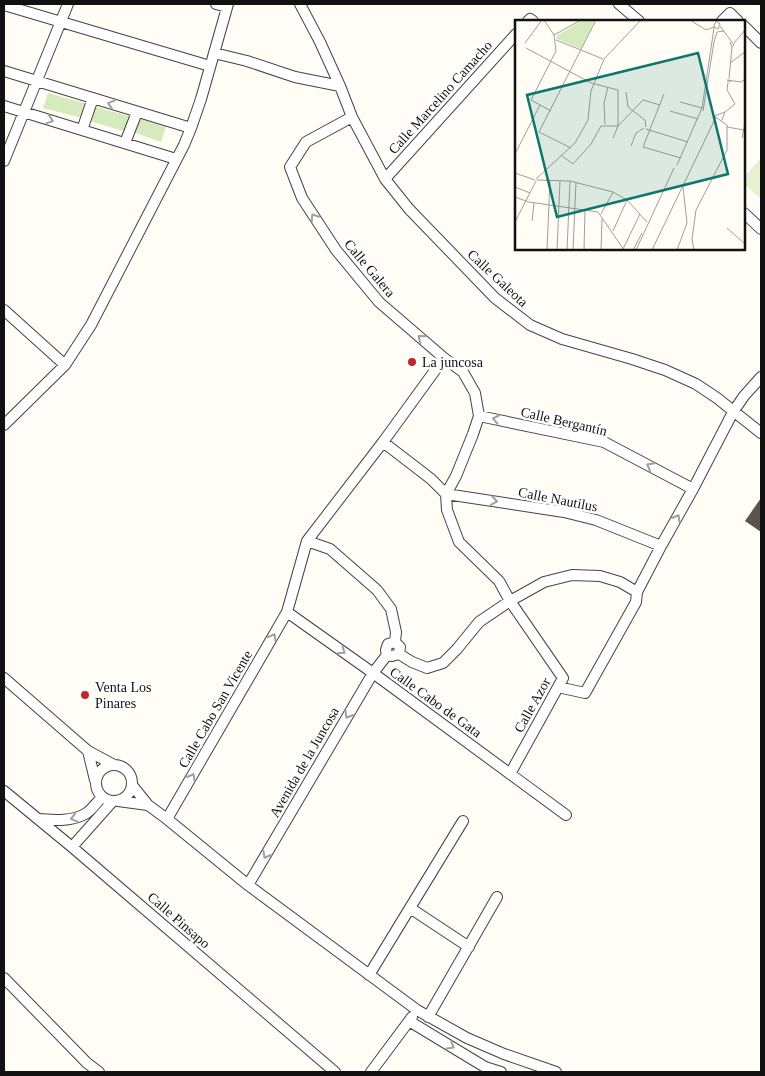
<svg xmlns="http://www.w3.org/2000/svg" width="765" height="1076" viewBox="0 0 765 1076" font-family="Georgia,serif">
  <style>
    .green { fill: #d5ebbd }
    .pitch { fill: #e6f2cf }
    .building { fill: #5a524d }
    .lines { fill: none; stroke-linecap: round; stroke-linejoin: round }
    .minor-casing { stroke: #444; stroke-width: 12 }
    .minor { stroke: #fff; stroke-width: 10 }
    .oneway { stroke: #a0a0a0 }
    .poi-dot { fill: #c4262e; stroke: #fff; stroke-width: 2 }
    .labels { text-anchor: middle; stroke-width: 5; stroke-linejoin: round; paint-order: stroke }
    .street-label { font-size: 14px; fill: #111; stroke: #fff }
    .poi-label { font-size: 14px; fill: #111; stroke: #fff; text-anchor: start }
    .inset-road { fill: none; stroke: #a09f9a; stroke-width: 1 }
    .view { fill: #0f766e; fill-opacity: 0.15; stroke: #0f766e; stroke-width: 2.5 }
    .inset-edge { fill: none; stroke: #111; stroke-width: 2.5 }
  </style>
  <rect width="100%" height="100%" fill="#fffdf5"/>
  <path class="green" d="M48,93l39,11 -5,14 -39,-10z
    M90,105l41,12 -4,15 -41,-12z
    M134,117l32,10 -5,15 -31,-11z"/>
  <path class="pitch" d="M761,158v41l-17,-15v-7z"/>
  <path class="building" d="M761,498v34l-16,-11z"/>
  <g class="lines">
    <g class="minor-casing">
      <path id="minor" d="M216,4l11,3
        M300,4l20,38 20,44 12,31 33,62 24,30 86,89 35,27 32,14 70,20 33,11 31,14 21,14 44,35
        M619,4l20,17
        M4,5l206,61
        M528,21l2,-2 3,2
        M722,21l8,-8 8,8
        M744,26l17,17
        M214,53l33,8 48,16 45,9
        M4,71l187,57
        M4,106l172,53
        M352,117l-46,25 -16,25 12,31 34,52 43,52 65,56 19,14 12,21 4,23 -6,18 -17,42 -10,18
        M82,130l11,-32
        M125,143l12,-31
        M4,161l64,-157
        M385,179l131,-145
        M744,213l17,16
        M4,310l61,55
        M479,416l125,26 89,47
        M4,425l61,-60 26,-40 93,-180 7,-17 10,-29 27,-95
        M383,442l48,37 15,15 1,16 12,32 40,39 11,20 53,77 -53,96
        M446,494l118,18 32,8 65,26
        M307,541l23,8 47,41 14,19 5,23 -1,10
        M287,612l86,61 193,142
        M395,642l5,5 -1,7 -7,2 -5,-1 -1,-5 2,-6z
        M399,654l13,8 15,6 16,-5 14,-14 22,-27 31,-21 34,-19 28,-7 28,1 20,6 17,10
        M4,678l84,73 26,14
        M558,687l27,6 51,-91 1,-10 24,-46 32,-57 40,-77 11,-16 17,-19
        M88,751l7,29
        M96 783a18 18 0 1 1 36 0a18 18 0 1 1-36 0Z
        M132,785l16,20 19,14 81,66 169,125 50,28 37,16 52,18
        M4,791l68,56 263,225
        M118,801l30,4
        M38,819c16,1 32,3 47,-5 6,-3 12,-12 17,-17
        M167,819l120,-207 20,-71 76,-99 61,-84
        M72,847l40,-45
        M248,885l125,-212 14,-18
        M410,908l59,39
        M369,975l94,-154
        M4,978l83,85 12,9
        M428,1017l69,-120
        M409,1021l76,46 16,5
        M371,1072l41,-55"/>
    </g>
    <use href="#minor" class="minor"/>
  </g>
  <defs><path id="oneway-chevron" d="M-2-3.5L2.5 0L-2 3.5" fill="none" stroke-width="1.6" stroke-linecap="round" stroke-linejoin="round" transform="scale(1.25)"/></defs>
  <g class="oneway">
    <use href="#oneway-chevron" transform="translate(111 104) rotate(-163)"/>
    <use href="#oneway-chevron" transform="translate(50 120) rotate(18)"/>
    <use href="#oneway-chevron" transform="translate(314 217) rotate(-123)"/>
    <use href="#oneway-chevron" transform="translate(421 338) rotate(-140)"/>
    <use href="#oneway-chevron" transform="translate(496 419) rotate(-168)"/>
    <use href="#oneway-chevron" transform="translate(650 466) rotate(-152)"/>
    <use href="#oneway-chevron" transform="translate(494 501) rotate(9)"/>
    <use href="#oneway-chevron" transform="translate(677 518) rotate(-60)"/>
    <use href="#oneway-chevron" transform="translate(273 637) rotate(-60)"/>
    <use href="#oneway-chevron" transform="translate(342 651) rotate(35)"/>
    <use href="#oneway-chevron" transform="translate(348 715) rotate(120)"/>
    <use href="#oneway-chevron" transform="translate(192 777) rotate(-60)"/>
    <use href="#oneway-chevron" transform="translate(74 818) rotate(165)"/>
    <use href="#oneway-chevron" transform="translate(266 855) rotate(120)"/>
    <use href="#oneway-chevron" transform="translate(451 1046) rotate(31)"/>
  </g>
  <g class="poi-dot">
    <circle cx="412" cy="362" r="5"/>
    <circle cx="85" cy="695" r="5"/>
  </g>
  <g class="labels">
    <g class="street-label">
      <text transform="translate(440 97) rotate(-48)" y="5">Calle Marcelino Camacho</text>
      <text transform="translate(370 268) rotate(50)" y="5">Calle Galera</text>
      <text transform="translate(498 278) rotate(43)" y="5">Calle Galeota</text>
      <text transform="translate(564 421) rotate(13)" y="5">Calle Bergantín</text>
      <text transform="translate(558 499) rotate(11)" y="5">Calle Nautilus</text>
      <text transform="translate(436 702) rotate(36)" y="5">Calle Cabo de Gata</text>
      <text transform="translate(532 705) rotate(-61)" y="5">Calle Azor</text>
      <text transform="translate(215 709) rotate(-60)" y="5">Calle Cabo San Vicente</text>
      <text transform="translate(304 762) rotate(-60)" y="5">Avenida de la Juncosa</text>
      <text transform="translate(179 920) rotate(41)" y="5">Calle Pinsapo</text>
    </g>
    <g class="poi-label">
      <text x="422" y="367">La juncosa</text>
      <text x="95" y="692">Venta Los<tspan x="95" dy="16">Pinares</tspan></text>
    </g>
  </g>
  <g transform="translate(515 20)">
    <rect width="230" height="230" fill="#fffdf5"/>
    <path d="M68,0h12l-14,29 -24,-10 -1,-3z" fill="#d5ebbd"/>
    <path class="inset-road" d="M29,0l10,15 2,16 -25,49 20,11M175,0l16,10 8,-3M201,1l4,3 -2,5 -4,-2v-2l3,-5M205,6l14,19 -2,2 -2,-5M39,15l27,-15M41,20l47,19M10,23l17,-23M219,23l11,-13M11,28l65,35 27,7v36M215,43l15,-11M214,59l3,-32M216,62l-4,-2 14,2 4,-3M111,72l2,15 17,13 1,7M149,74l-21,53 38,11M165,82l22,6M155,91l28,8M188,91l11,-69 3,-10 7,-1M210,92l10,-8 -8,-14 1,-8M90,104l-1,-21 4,-16M212,107l17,3M131,109l42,13M98,118l5,-12 25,-26 17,5M227,118l3,-15M116,126l5,-13 8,-5M56,128l-32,-16 57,-112M0,134l25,-49M47,136l11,8 18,-20 10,-18h17M162,145l25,-57 12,-80M0,153l20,7M21,159l39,-36 13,-23 3,-29 13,-32 37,-39M22,160l33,1 43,11 14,8 20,22M0,167l15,6M0,177l14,5 69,10 26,38M86,194l12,-22M17,201l2,-18M0,202l21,-41M212,208l18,16M98,211l14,-31M32,230l3,-70M42,230l3,-69M52,230l3,-69M58,230l3,-68M69,230l1,-40M86,230l1,-31M104,230l4,-1 17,-35M118,230l9,-17M121,230l38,-82M137,230l64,-133M162,230l10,-27 -4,-36M179,230l-2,-11 4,-29 31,-60v-25l-13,-9 11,-4 -3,8"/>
    <path class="view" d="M183,33l30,121 -171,43 -30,-122z"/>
    <rect width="230" height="230" class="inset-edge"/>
  </g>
  <rect width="765" height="1076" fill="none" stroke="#111111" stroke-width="10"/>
</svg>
